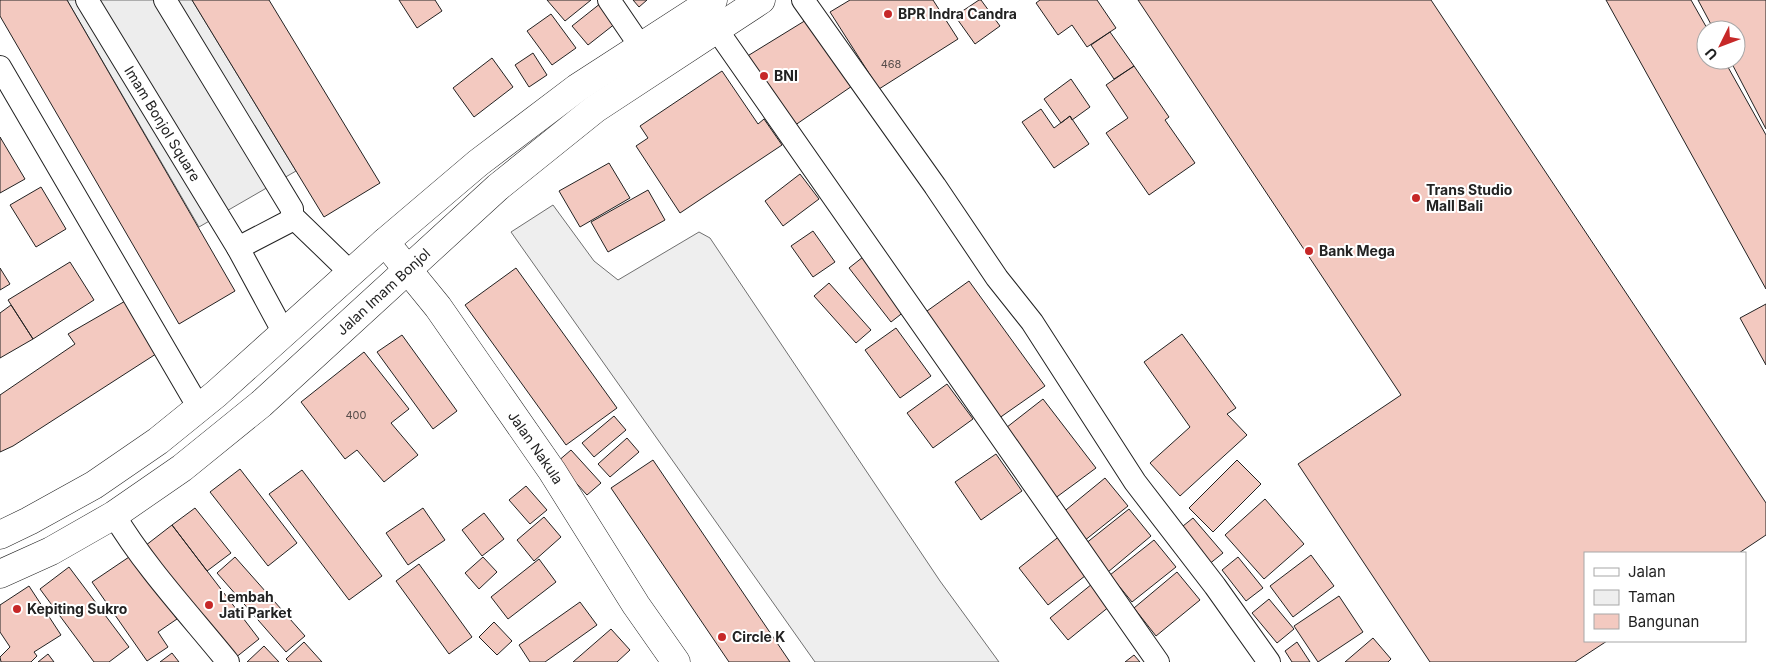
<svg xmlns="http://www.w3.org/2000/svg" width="1766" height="662" viewBox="0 0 1766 662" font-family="Inter,sans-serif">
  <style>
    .green { fill: #eee; stroke: #6f6f6f }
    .parking { fill: #ededed; stroke: #6f6f6f }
    .building { fill: #f3c9c0; stroke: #222 }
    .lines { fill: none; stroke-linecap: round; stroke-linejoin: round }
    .minor-casing { stroke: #222; stroke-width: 24 }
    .secondary-casing { stroke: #222; stroke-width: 29 }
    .trunk-casing { stroke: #222; stroke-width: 29 }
    .minor { stroke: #fff; stroke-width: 22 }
    .secondary { stroke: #fff; stroke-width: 28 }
    .trunk { stroke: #fff; stroke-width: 28 }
    .poi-dot { fill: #c62828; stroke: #fff; stroke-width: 2 }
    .labels { text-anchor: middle; stroke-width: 4; stroke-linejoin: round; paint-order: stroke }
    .number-label { font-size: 11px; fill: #564c4a }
    .poi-label { font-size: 14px; font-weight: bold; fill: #222; stroke: #fff; text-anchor: start }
    .street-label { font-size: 14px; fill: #222; stroke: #fff }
  </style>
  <rect width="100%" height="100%" fill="#fff"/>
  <path class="green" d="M553,205l41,56 24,19 81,-48 11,6 230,343 59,81h-184l-304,-430z"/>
  <path class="parking" d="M67,0h125l104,171 -97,56z"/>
  <path class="building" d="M0,0h67l168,291 -56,33 -179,-308z
    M192,0h77l111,183 -56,34z
    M399,0h36l7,11 -25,17z
    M547,0h44l-26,21z
    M633,0h14l-8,7z
    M850,0h83l25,39 -79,50 -49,-77z
    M979,0h2l19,26 -25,18 -20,-28z
    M1040,0h57l19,28 -29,19 -15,-22 -14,10 -22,-32z
    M1138,0h293l335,503v32l-27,18h-154v88h22l-32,21h-145l-132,-198 103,-69z
    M1606,0h85l17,30h-2v30h18l42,75v154z
    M1698,0h68v129l-36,-69h6v-30h-22z
    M601,3l15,20 -28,22 -16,-19z
    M551,14l25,34 -24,17 -25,-34z
    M811,17l44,67 -67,46 -47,-70z
    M1110,32l24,34 -20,13 -23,-34z
    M533,53l14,22 -18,12 -14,-22z
    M492,58l21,29 -39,30 -21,-29z
    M1134,66l35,51 -4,3 30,43 -46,32 -43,-62 22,-15 -22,-33z
    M722,71l36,53 6,-5 18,26 -102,68 -44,-67 12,-8 -8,-12z
    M1071,79l19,28 -18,13 -2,-4 -9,7 -17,-24z
    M1041,109l13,19 16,-12 19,28 -35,24 -32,-46z
    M0,137l25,42 -25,14z
    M609,163l21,35 -50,29 -21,-36z
    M800,174l19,25 -36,27 -18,-25z
    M41,187l25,42 -30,18 -26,-42z
    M648,190l17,30 -57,32 -17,-30z
    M813,231l22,31 -22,15 -22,-31z
    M863,257l42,54 -14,11 -42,-54z
    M70,262l24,38 -61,39 -25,-39z
    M0,268l10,16 -10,6z
    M516,268l101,140 -51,37 -101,-140z
    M969,281l76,105 -50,35 -75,-105z
    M829,283l42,47 -15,13 -42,-47z
    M127,300l32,52 -146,94 -13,6v-57l75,-51 -7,-10z
    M1766,304v61l-26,-47z
    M11,305l22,34 -33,19v-45z
    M896,328l35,48 -31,22 -35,-48z
    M1182,334l54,74 -9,6 20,21 -67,61 -30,-33 40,-36 -46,-65z
    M402,335l55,76 -24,18 -56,-77z
    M364,352l45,57 -18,14 27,32 -34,27 -27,-32 -12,9 -44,-57z
    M947,384l26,35 -40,29 -26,-35z
    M1043,399l53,69 -42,31 -52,-68z
    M614,416l12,14 -32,27 -12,-14z
    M627,438l12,14 -29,25 -12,-13z
    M571,450l30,33 -14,12 -30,-33z
    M996,454l26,37 -41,29 -26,-38z
    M653,460l137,202h-61l-118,-174z
    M1237,460l24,24 -48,48 -24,-24z
    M240,469l57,74 -29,23 -58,-74z
    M302,470l80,106 -33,24 -80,-106z
    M1105,478l23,28 -44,35 -23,-27z
    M526,486l21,24 -17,14 -21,-24z
    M1265,499l39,45 -40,35 -39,-44z
    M195,508l36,45 -24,18 -35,-46z
    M423,508l22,32 -37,25 -22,-32z
    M1129,509l22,27 -43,36 -23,-28z
    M484,513l20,26 -22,17 -20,-26z
    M544,517l17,20 -27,24 -17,-21z
    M1193,518l30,35 -15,12 -30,-35z
    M172,525l87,114 -29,23 -89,-113z
    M1061,535l29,37 -42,33 -29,-37z
    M1154,540l22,27 -44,35 -22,-27z
    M132,555l45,64 -19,13 10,15 -21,14 -55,-79z
    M1311,555l23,31 -41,31 -23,-31z
    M235,557l70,79 -19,16 -69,-79z
    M483,557l14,15 -18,17 -14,-16z
    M1238,557l25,31 -17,13 -24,-31z
    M539,559l17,23 -48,37 -17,-22z
    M419,564l53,73 -23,17 -53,-73z
    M69,567l60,80 -20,15h-15l-54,-73z
    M1177,572l23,28 -44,36 -22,-28z
    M1092,584l18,22 -42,34 -18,-22z
    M29,586l32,49 -27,17 3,4 -6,6h-30l-1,-5 10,-10 -10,-15v-27z
    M1339,596l24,36 -45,30 -24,-36z
    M1269,599l25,30 -17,14 -25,-30z
    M580,602l17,23 -52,37h-15l-11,-17z
    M494,622l18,19 -15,14 -18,-18z
    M611,629l19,21 -13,12h-44z
    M1373,638l18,21 -3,3h-43z
    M304,642l18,20h-33l-3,-3z
    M1297,642l13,20h-18l-7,-11z
    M264,646l15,16h-32z
    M172,653l7,9h-19z
    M48,654l6,8h-16z
    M1134,655l6,7h-15z"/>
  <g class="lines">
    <g class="minor-casing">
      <g id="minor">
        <path id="s1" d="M87,0l151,248 46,85"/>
        <path d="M165,0l127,209v7l-4,6 -50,26"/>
        <path d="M609,0l32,47"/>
        <path d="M803,0l132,186 62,92 35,44 103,160 80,104 54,76"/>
        <path d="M717,30l441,632"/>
        <path d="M0,67l199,341"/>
        <path d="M292,216l59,57"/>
        <path d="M114,515c31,52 76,100 114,147"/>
      </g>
    </g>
    <g class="secondary-casing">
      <g id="secondary">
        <path id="s2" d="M385,242l53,65 114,164 84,134 40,57"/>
      </g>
    </g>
    <g class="trunk-casing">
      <g id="trunk">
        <path d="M0,535l29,-14 65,-36 64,-44 58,-47 169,-152 93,-79 99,-75 136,-88"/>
        <path id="s3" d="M0,574l51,-23 63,-36 68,-47 79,-64 237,-217 97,-78 166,-109"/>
      </g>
    </g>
    <use href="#minor" class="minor"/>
    <use href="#secondary" class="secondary"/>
    <use href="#trunk" class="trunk"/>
  </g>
  <g class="poi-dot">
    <circle cx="888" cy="14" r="5"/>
    <circle cx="764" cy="76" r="5"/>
    <circle cx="1416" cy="198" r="5"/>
    <circle cx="1309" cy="251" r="5"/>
    <circle cx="209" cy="605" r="5"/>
    <circle cx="17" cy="609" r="5"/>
    <circle cx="722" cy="637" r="5"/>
  </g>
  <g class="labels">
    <g class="number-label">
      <text x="891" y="68">468</text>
      <text x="356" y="419">400</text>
    </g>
    <g class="poi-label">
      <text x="898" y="19">BPR Indra Candra</text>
      <text x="774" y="81">BNI</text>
      <text x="1426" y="195">Trans Studio<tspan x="1426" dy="16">Mall Bali</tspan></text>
      <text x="1319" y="256">Bank Mega</text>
      <text x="219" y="602">Lembah<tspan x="219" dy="16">Jati Parket</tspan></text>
      <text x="27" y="614">Kepiting Sukro</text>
      <text x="732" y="642">Circle K</text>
    </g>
    <g class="street-label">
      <text dy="5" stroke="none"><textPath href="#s1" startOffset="145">Imam Bonjol Square</textPath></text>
      <text dy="5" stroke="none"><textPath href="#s3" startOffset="479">Jalan Imam Bonjol</textPath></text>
      <text dy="5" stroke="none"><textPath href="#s2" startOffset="255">Jalan Nakula</textPath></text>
    </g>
  </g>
  <rect x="1584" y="552" width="162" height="90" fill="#ffffff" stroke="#a7a7a7"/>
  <rect x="1594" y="568" width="25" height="8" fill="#ffffff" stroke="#a7a7a7"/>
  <text x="1628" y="577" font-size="15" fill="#222222">Jalan</text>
  <rect x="1594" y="590" width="25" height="15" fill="#eeeeee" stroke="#a7a7a7"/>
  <text x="1628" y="602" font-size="15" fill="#222222">Taman</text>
  <rect x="1594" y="614" width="25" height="15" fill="#f3c9c0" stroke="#a7a7a7"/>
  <text x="1628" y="627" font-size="15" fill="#222222">Bangunan</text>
  <g transform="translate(1721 45) rotate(228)"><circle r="24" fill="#ffffff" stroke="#a7a7a7"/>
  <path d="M0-4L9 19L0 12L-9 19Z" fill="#c62828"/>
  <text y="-8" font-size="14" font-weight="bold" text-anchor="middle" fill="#222222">U</text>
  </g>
</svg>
